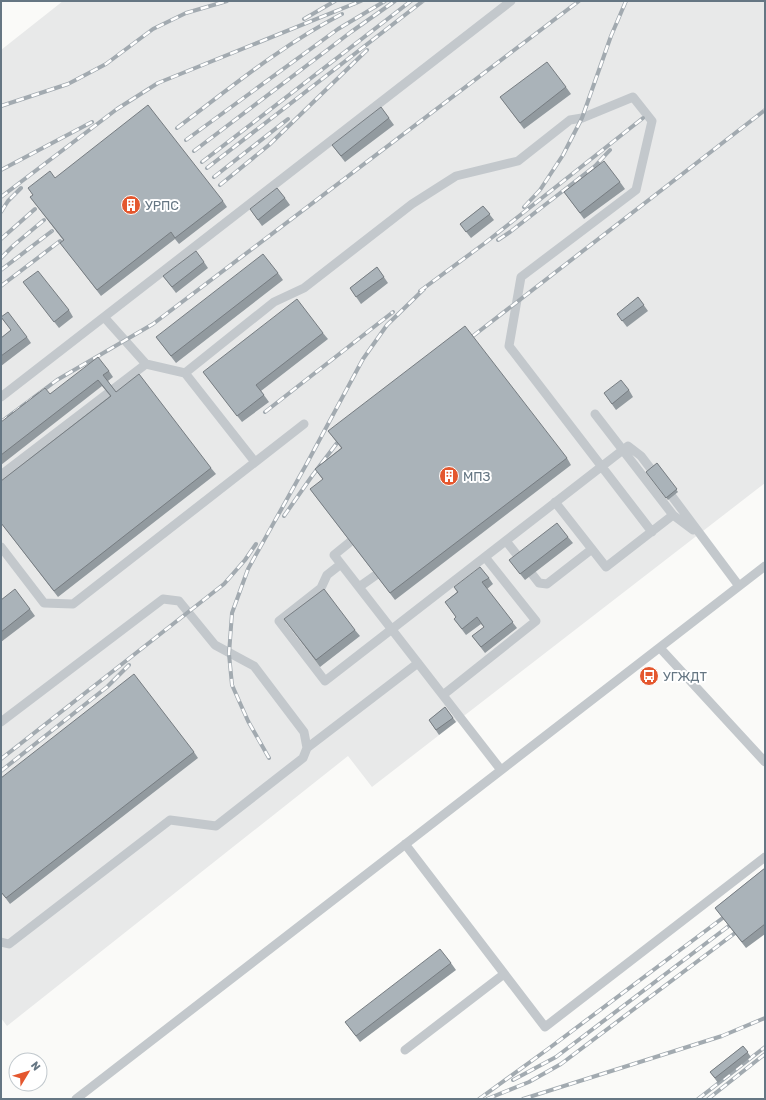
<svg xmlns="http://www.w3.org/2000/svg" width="766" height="1100" viewBox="0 0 766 1100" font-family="Rubik,sans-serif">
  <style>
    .built { fill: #e8e9e9 }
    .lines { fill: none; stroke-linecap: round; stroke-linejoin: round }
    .minor { stroke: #c3c8cc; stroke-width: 9 }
    .rail-casing { stroke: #a2aab0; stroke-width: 4 }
    .rail { stroke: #fff; stroke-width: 2.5; stroke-dasharray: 8; stroke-linecap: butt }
    .wall { fill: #929a9f }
    .building { fill: #aab3b9; stroke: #777d82 }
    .labels { text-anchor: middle; stroke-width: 4; stroke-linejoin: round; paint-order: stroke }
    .poi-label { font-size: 13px; fill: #657683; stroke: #fff; text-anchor: start }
  </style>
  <rect width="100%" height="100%" fill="#fafaf8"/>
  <path class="built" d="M63,1h702v482l-393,304 -24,-31 -341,270 -6,-8v-968z"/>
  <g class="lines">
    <path class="minor" d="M104,317l42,47
      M185,373l89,-71 30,-14 108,-84 44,-28 62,-15 52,-41 12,-2 51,-21 19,24 -16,69 -115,87 -12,69 143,186
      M1,397l510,-396
      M595,414l78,101 20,15
      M1,475l145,-111 39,9 70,89
      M665,487l74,99
      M555,502l51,65 67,-52
      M506,541l15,19
      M350,542l-16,13 167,215
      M1,547l43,56 29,1 231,-180
      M341,564l-14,11 -6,13 -42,33 46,60 303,-235 13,10 16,21
      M532,574l7,9 8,1 45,-35
      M359,587l17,-12
      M660,648l105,114
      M443,695l93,-74 -51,-64
      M1,722l162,-123 16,2 36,44 39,21 50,66 3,16
      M405,844l140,183 220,-170
      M1,942l8,2 161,-124 46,6 87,-68 4,-10 111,-85
      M405,1050l99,-76
      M76,1099l689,-533"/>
    <g class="rail-casing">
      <path id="rail" d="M304,19l31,-18
        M1,106l67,-22 38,-20 47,-35 33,-16 41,-12
        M177,128c53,-40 105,-83 165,-114
        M186,140l152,-111 47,-28
        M194,151l157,-119 44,-31
        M202,162l209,-161
        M207,168l216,-167
        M1,170l91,-48
        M214,177l74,-58
        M220,185l49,-40 98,-95
        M1,197l116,-88 41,-26 203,-82
        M524,207l16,-17 23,-35 19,-37 29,-82 15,-35
        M1,212l7,-11 13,-13
        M1,239l34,-30
        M498,240l12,-8 85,-66 15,-16
        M1,258l13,-13 30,-25
        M1,270l51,-39
        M1,286l59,-45
        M420,291l65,-48 158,-125
        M473,336l292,-226
        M265,412l128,-100
        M1,422l56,-42 96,-56 426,-323
        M284,516l28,-40 25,-33
        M269,758l-21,-37 -16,-36 -3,-31 3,-41 16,-44 58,-104 57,-106 24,-34 37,-36
        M1,759l223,-175 21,-24 11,-16
        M1,771l106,-84 22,-22
        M513,1080l43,-23 182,-138
        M479,1099l69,-50 184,-138
        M487,1099l42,-17 32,-18 182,-137
        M523,1099l199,-63 43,-18
        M698,1099l67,-52
        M708,1099l57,-45"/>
    </g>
    <use href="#rail" class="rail"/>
  </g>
  <path class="wall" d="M566,87l5,7 -47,35 -24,-32z
    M389,118l5,7 -49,37 -13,-17z
    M55,178l168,23 4,6 -48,37 -4,-5 -74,57 -36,-47 -5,-6 3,-3 -33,-43 3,-2 -5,-7z
    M620,182l5,7 -41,30 -20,-27z
    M285,198l5,7 -28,21 -12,-17z
    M483,206l11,14 -23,18 -11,-14z
    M204,262l4,6 -32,25 -13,-17z
    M377,267l11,16 -27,21 -11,-16z
    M278,273l5,7 -107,83 -20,-26z
    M23,282l46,28 4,7 -14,11z
    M638,297l10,14 -21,16 -10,-13z
    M1,317l26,20 4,6 -30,23v-28l10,-8z
    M323,333l5,6 -67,52 8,11 -27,20 -39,-50z
    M109,371l4,6 -5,4 8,11 95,76 5,6 -158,123 -57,-74v-42l109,-85 -8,-10 -101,79v-43l49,-28z
    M629,390l4,7 -17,13 -12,-17z
    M328,431l239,27 4,7 -176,135 -85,-111 13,-9 -8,-11 26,-21z
    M657,463l21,29 -10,8 -22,-28z
    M568,537l5,6 -48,37 -16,-20z
    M489,578l4,6 -6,5 30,39 -32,25 -13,-17 12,-9 -3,-3 -15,11 -12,-16 2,-2 -11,-15 12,-10 -3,-5z
    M1,600l29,9 5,7 -34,26z
    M284,619l71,11 5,6 -40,31z
    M445,707l11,15 -17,13 -10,-15z
    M194,752l4,6 -188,146 -9,-12v-114z
    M765,868v66l-19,14 -31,-40z
    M451,963l5,7 -96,72 -15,-20z
    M743,1046l8,11 -33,26 -8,-11z"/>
  <path class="building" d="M547,62l19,25 -46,36 -20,-26z
    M148,105l75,96 -48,37 -4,-6 -74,58 -37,-47 4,-3 -34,-43 3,-2 -5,-7 22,-17 5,7z
    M381,107l8,11 -48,38 -9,-11z
    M604,161l16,21 -40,31 -16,-21z
    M277,188l8,10 -27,22 -8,-11z
    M483,206l7,8 -24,18 -6,-8z
    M196,251l8,11 -32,25 -9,-11z
    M263,254l15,19 -107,83 -15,-19z
    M377,267l7,10 -28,20 -6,-9z
    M38,271l31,39 -15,12 -31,-40z
    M638,297l6,8 -22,16 -5,-7z
    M297,299l26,34 -67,52 8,10 -27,21 -34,-44z
    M8,312l19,25 -26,19v-18l10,-8 -10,-13z
    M465,326l102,132 -177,135 -80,-104 13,-10 -8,-10 27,-21 -14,-17z
    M98,357l11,14 -6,4 13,17 23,-18 72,94 -157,123 -53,-68v-42l110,-85 -13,-16 -97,75v-33l44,-34 5,6z
    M621,380l8,10 -17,14 -8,-11z
    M657,463l20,26 -11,9 -20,-26z
    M557,523l11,14 -48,37 -11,-14z
    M480,567l9,11 -7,4 31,40 -32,25 -9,-11 12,-9 -7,-10 -15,12 -8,-10 2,-2 -11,-15 13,-10 -4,-5z
    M15,589l15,20 -29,23v-32z
    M324,589l31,41 -39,30 -32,-41z
    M134,674l60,78 -188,146 -5,-6v-114z
    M445,707l8,11 -17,12 -7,-10z
    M765,868v56l-23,18 -27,-34z
    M440,949l11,14 -95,73 -11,-14z
    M743,1046l5,6 -33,26 -5,-6z"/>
  <defs>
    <g id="building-disc" transform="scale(1)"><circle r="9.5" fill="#e4572e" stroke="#fff"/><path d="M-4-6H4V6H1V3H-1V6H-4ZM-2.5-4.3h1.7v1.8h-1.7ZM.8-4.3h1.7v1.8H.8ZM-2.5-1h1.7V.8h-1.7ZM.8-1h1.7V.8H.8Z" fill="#fff"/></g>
    <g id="bus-disc" transform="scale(1)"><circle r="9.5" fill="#e4572e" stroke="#fff"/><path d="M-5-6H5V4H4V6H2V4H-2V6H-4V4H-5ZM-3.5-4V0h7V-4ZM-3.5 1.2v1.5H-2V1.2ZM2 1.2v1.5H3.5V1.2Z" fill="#fff"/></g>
  </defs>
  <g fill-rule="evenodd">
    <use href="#building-disc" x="131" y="205"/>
    <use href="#building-disc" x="449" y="476"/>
    <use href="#bus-disc" x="649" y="676"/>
  </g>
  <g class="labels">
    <g class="poi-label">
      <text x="145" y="210">УРПС</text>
      <text x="463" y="481">МПЗ</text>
      <text x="663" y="681">УГЖДТ</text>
    </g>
  </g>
  <rect width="766" height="1100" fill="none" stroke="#657683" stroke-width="4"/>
  <g transform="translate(28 1072) rotate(52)"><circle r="19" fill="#ffffff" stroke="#c1c8cd"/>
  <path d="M0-3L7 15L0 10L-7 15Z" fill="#e4572e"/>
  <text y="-6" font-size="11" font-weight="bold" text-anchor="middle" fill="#657683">N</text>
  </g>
</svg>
